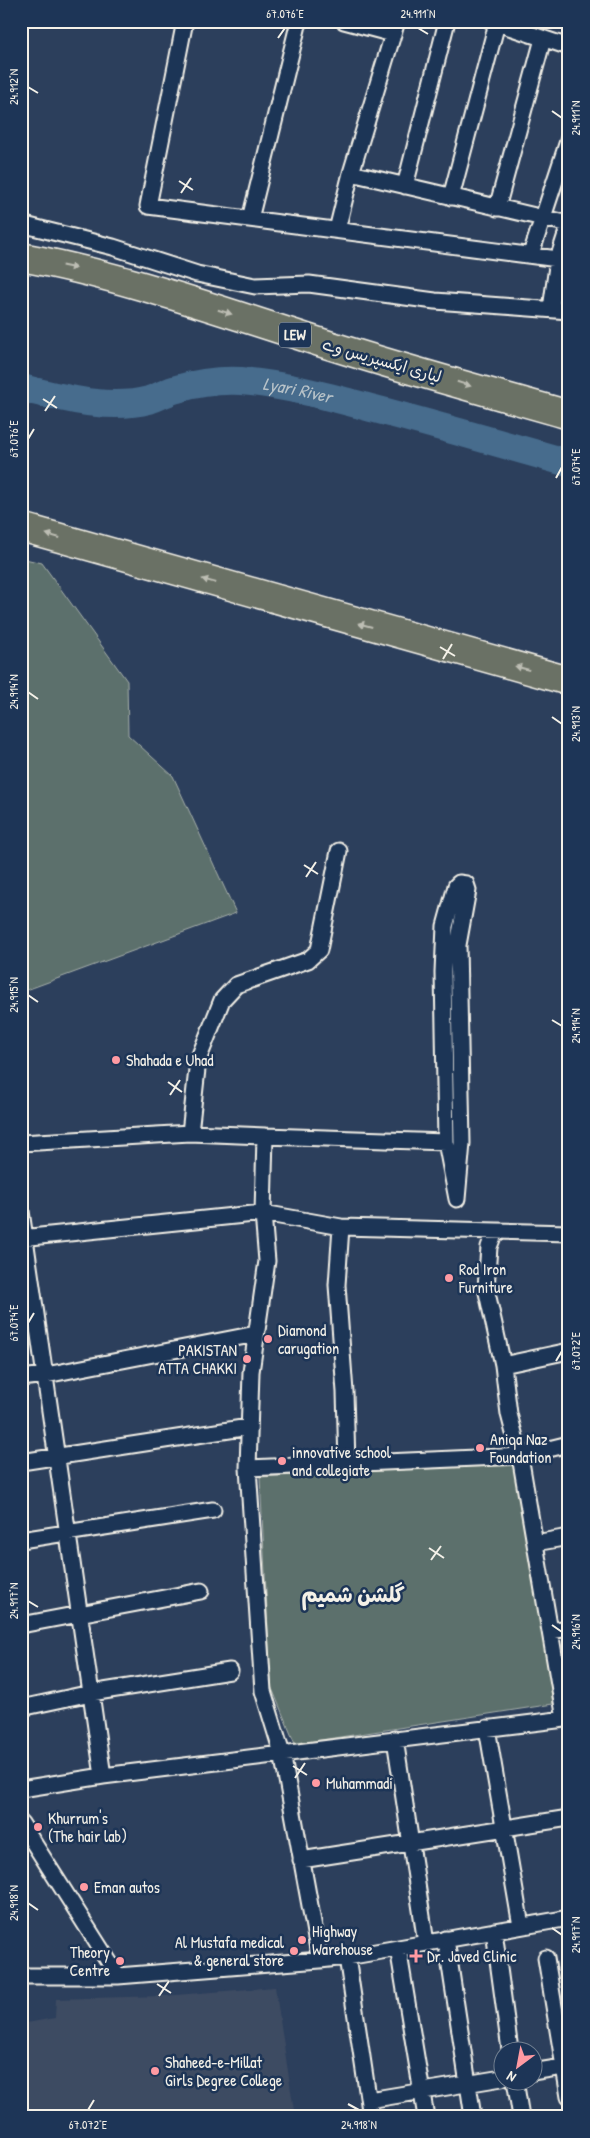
<svg xmlns="http://www.w3.org/2000/svg" width="590" height="2138" viewBox="0 0 590 2138" font-family="'Patrick Hand','Playpen Sans Arabic',sans-serif">
  <style>
    .built { fill: #3e4b62 }
    .green { fill: #5c706c; stroke: #a8b0aa }
    .lines { fill: none; stroke-linecap: round; stroke-linejoin: round }
    .river { stroke: #466c8d; stroke-width: 28 }
    .street-casing { stroke: #f4f1e8; stroke-width: 19 }
    .highway-casing { stroke: #f4f1e8; stroke-width: 31 }
    .street { stroke: #1d3557; stroke-width: 15 }
    .highway { stroke: #6b7165; stroke-width: 28 }
    .oneway { fill: #bdbeb4 }
    .ticks { fill: none; stroke: #f4f1e8; stroke-width: 2 }
    .poi-dot { fill: #ff9aa2; stroke: #1d3557; stroke-width: 2 }
    .labels { text-anchor: middle; stroke-width: 5; stroke-linejoin: round; paint-order: stroke }
    .shield { fill: #1d3557; stroke: #b4b9bc; stroke-width: 1 }
    .shield-label { font-size: 15px; font-weight: bold; fill: #f4f1e8 }
    .street-label { font-size: 16px; fill: #f4f1e8; stroke: #1d3557 }
    .poi-label { font-size: 16px; fill: #f4f1e8; stroke: #1d3557; text-anchor: start }
    .water-label { font-size: 18px; font-style: italic; fill: #b7c2c8; stroke: #1d3557 }
    .district-label { font-size: 21px; font-weight: bold; fill: #f4f1e8; stroke: #1d3557 }
    .neatline { fill: none; stroke: #f4f1e8; stroke-width: 2 }
    .ticks-label { font-size: 12px; text-anchor: middle; fill: #f4f1e8 }
  </style>
  <rect width="100%" height="100%" fill="#2c3f5c"/>
  <filter id="ink" filterUnits="userSpaceOnUse"><feTurbulence type="fractalNoise" baseFrequency=".02" numOctaves="2"/><feDisplacementMap in="SourceGraphic" scale="10" xChannelSelector="R" yChannelSelector="G"/><feConvolveMatrix kernelMatrix="1 2 1 2 8 2 1 2 1" color-interpolation-filters="sRGB"/></filter>
  <g filter="url(#ink)">
    <path class="built" d="M275,1987l20,130h-274v-93l34,-6 1,-19 108,-3z"/>
    <path class="green" d="M21,558l21,5 85,118 1,54 45,41 63,137 -215,79z
      M519,1463l34,241 -258,40 -24,-58 -11,-209z"/>
    <g class="lines">
      <path class="river" id="s1" d="M21,388c40,9 87,23 128,12 10,-3 19,-9 28,-11 20,-6 44,-9 64,-8 46,4 89,16 134,28 65,17 129,36 194,54"/>
      <g class="street-casing">
        <path id="street" d="M185,21l-37,185 410,53
          M344,21l49,13
          M491,21l78,26
          M351,173l218,51
          M405,186l42,-165
          M451,197l46,-174
          M497,208l46,-169
          M250,219l49,-198
          M21,224l92,23 84,27 58,12 54,-2 126,17 134,10
          M337,230l14,-57 46,-152
          M531,254l38,-116
          M551,309l7,-50 11,-34
          M459,883l7,1 2,6 -10,55 4,198 -5,56 -11,-57 -3,-170 2,-46 11,-40z
          M190,1133l8,-73 24,-60 14,-15 72,-25 11,-10 20,-99
          M265,1136l181,6
          M21,1143l169,-10 75,3 -2,77 4,48 -16,111 -3,96 15,223 19,62 38,207
          M21,1211l82,565
          M341,1227l-4,58 8,107 2,72
          M495,1231l-6,16 -3,41 17,77 6,49 11,42 49,-12
          M21,1238l242,-25 78,14 228,6
          M503,1365l66,-14
          M21,1378l25,-3 210,-41
          M21,1462l228,-35
          M21,1540l192,-30
          M535,1543l34,-6
          M21,1625l180,-34
          M550,1631l19,-3
          M21,1708l70,-15 139,-22
          M487,1728l34,198
          M395,1739l31,204
          M21,1789l82,-13 462,-57 -45,-263 -272,12
          M21,1823l97,153
          M301,1860l268,-42
          M494,1931l16,119
          M446,1939l27,178
          M398,1948l28,169
          M347,1957l24,160
          M546,1958l23,139
          M21,1976h97l202,-16 27,-3 222,-39
          M532,2072l37,-6
          M515,2080l6,37
          M369,2100l133,-22"/>
      </g>
      <g class="highway-casing">
        <path id="highway" d="M21,257c99,18 194,52 289,82 85,28 172,51 259,76
          M21,527l548,154"/>
      </g>
      <use href="#street" class="street"/>
      <use href="#highway" class="highway"/>
    </g>
    <defs><path id="oneway-solid" d="M-6-.8H1V-3.2L6.5 0L1 3.2V.8H-6Z" transform="scale(1.25)"/></defs>
    <g class="oneway">
      <use href="#oneway-solid" transform="translate(69 267) rotate(12)"/>
      <use href="#oneway-solid" transform="translate(225 312) rotate(17)"/>
      <use href="#oneway-solid" transform="translate(464 384) rotate(17)"/>
      <use href="#oneway-solid" transform="translate(53 536) rotate(-164)"/>
      <use href="#oneway-solid" transform="translate(209 581) rotate(-164)"/>
      <use href="#oneway-solid" transform="translate(365 625) rotate(-165)"/>
      <use href="#oneway-solid" transform="translate(522 668) rotate(-165)"/>
    </g>
  </g>
  <path class="ticks" d="M418,28l10,6M278,38l7,-10M28,87l10,6M552,111l10,7M179,181l14,9M181,193l10,-15M43,399l14,9M45,411l10,-15M28,439l6,-10M556,478l6,-11M440,647l15,9M443,659l9,-15M28,692l10,7M552,717l10,7M304,865l14,9M306,877l10,-15M28,995l10,7M552,1020l10,6M168,1082l14,10M170,1095l10,-15M28,1323l6,-10M556,1361l6,-10M429,1548l15,10M431,1560l10,-14M28,1601l10,6M552,1625l10,7M293,1766l14,9M295,1778l10,-15M28,1903l10,7M552,1928l10,7M157,1984l14,9M159,1996l10,-15M348,2104l11,6M88,2110l6,-10"/>
  <g class="poi-dot">
    <circle cx="116" cy="1060" r="5"/>
    <circle cx="449" cy="1278" r="5"/>
    <circle cx="268" cy="1339" r="5"/>
    <circle cx="247" cy="1359" r="5"/>
    <circle cx="480" cy="1448" r="5"/>
    <circle cx="282" cy="1461" r="5"/>
    <circle cx="316" cy="1783" r="5"/>
    <circle cx="38" cy="1827" r="5"/>
    <circle cx="84" cy="1887" r="5"/>
    <circle cx="302" cy="1940" r="5"/>
    <circle cx="294" cy="1951" r="5"/>
    <path d="M413.5 1948.5h5v5h5v5h-5v5h-5v-5h-5v-5h5z"/>
    <circle cx="120" cy="1961" r="5"/>
    <circle cx="155" cy="2071" r="5"/>
  </g>
  <g class="labels">
    <rect class="shield" x="279" y="322.5" width="32" height="25" rx="4"/>
    <g class="shield-label">
      <text x="295" y="340">LEW</text>
    </g>
    <g class="street-label">
      <text transform="translate(382 360) rotate(16)" y="6">لیاری ایکسپریس وے</text>
    </g>
    <g class="poi-label">
      <text x="126" y="1066">Shahada e Uhad</text>
      <text x="459" y="1275">Rod Iron<tspan x="459" dy="18">Furniture</tspan></text>
      <text x="278" y="1336">Diamond<tspan x="278" dy="18">carugation</tspan></text>
      <text x="237" y="1356" text-anchor="end">PAKISTAN<tspan x="237" dy="18">ATTA CHAKKI</tspan></text>
      <text x="490" y="1445">Aniqa Naz<tspan x="490" dy="18">Foundation</tspan></text>
      <text x="292" y="1458">innovative school<tspan x="292" dy="18">and collegiate</tspan></text>
      <text x="326" y="1789">Muhammadi</text>
      <text x="48" y="1824">Khurrum's<tspan x="48" dy="18">(The hair lab)</tspan></text>
      <text x="94" y="1893">Eman autos</text>
      <text x="312" y="1937">Highway<tspan x="312" dy="18">Warehouse</tspan></text>
      <text x="284" y="1948" text-anchor="end">Al Mustafa medical<tspan x="284" dy="18">&amp; general store</tspan></text>
      <text x="110" y="1958" text-anchor="end">Theory<tspan x="110" dy="18">Centre</tspan></text>
      <text x="427" y="1962">Dr. Javed Clinic</text>
      <text x="165" y="2068">Shaheed-e-Millat<tspan x="165" dy="18">Girls Degree College</tspan></text>
    </g>
    <g class="water-label">
      <text dy="6" stroke="none"><textPath href="#s1" startOffset="282">Lyari River</textPath></text>
    </g>
    <g class="district-label">
      <text x="353" y="1602">گلشن شمیم</text>
    </g>
  </g>
  <rect width="590" height="2138" fill="none" stroke="#1d3557" stroke-width="55"/>
  <g transform="translate(518 2066) rotate(212)"><circle r="24" fill="#1d3557" stroke="#738091"/>
  <path d="M0-4L9 19L0 12L-9 19Z" fill="#ff9aa2"/>
  <text y="-8" font-size="14" font-weight="bold" text-anchor="middle" fill="#f4f1e8">N</text>
  </g>
  <rect x="28" y="28" width="534" height="2082" class="neatline"/>
  <g class="ticks-label">
    <text x="285" y="18">67.076°E</text>
    <text x="418" y="18">24.911°N</text>
    <text transform="translate(14 87) rotate(-90)" y="4">24.912°N</text>
    <text transform="translate(576 118) rotate(-90)" y="4">24.911°N</text>
    <text transform="translate(14 439) rotate(-90)" y="4">67.076°E</text>
    <text transform="translate(576 467) rotate(-90)" y="4">67.074°E</text>
    <text transform="translate(14 692) rotate(-90)" y="4">24.914°N</text>
    <text transform="translate(576 724) rotate(-90)" y="4">24.913°N</text>
    <text transform="translate(14 995) rotate(-90)" y="4">24.915°N</text>
    <text transform="translate(576 1026) rotate(-90)" y="4">24.914°N</text>
    <text transform="translate(14 1323) rotate(-90)" y="4">67.074°E</text>
    <text transform="translate(576 1351) rotate(-90)" y="4">67.072°E</text>
    <text transform="translate(14 1601) rotate(-90)" y="4">24.917°N</text>
    <text transform="translate(576 1632) rotate(-90)" y="4">24.916°N</text>
    <text transform="translate(14 1903) rotate(-90)" y="4">24.918°N</text>
    <text transform="translate(576 1935) rotate(-90)" y="4">24.917°N</text>
    <text x="88" y="2129">67.072°E</text>
    <text x="359" y="2129">24.918°N</text>
  </g>
</svg>
